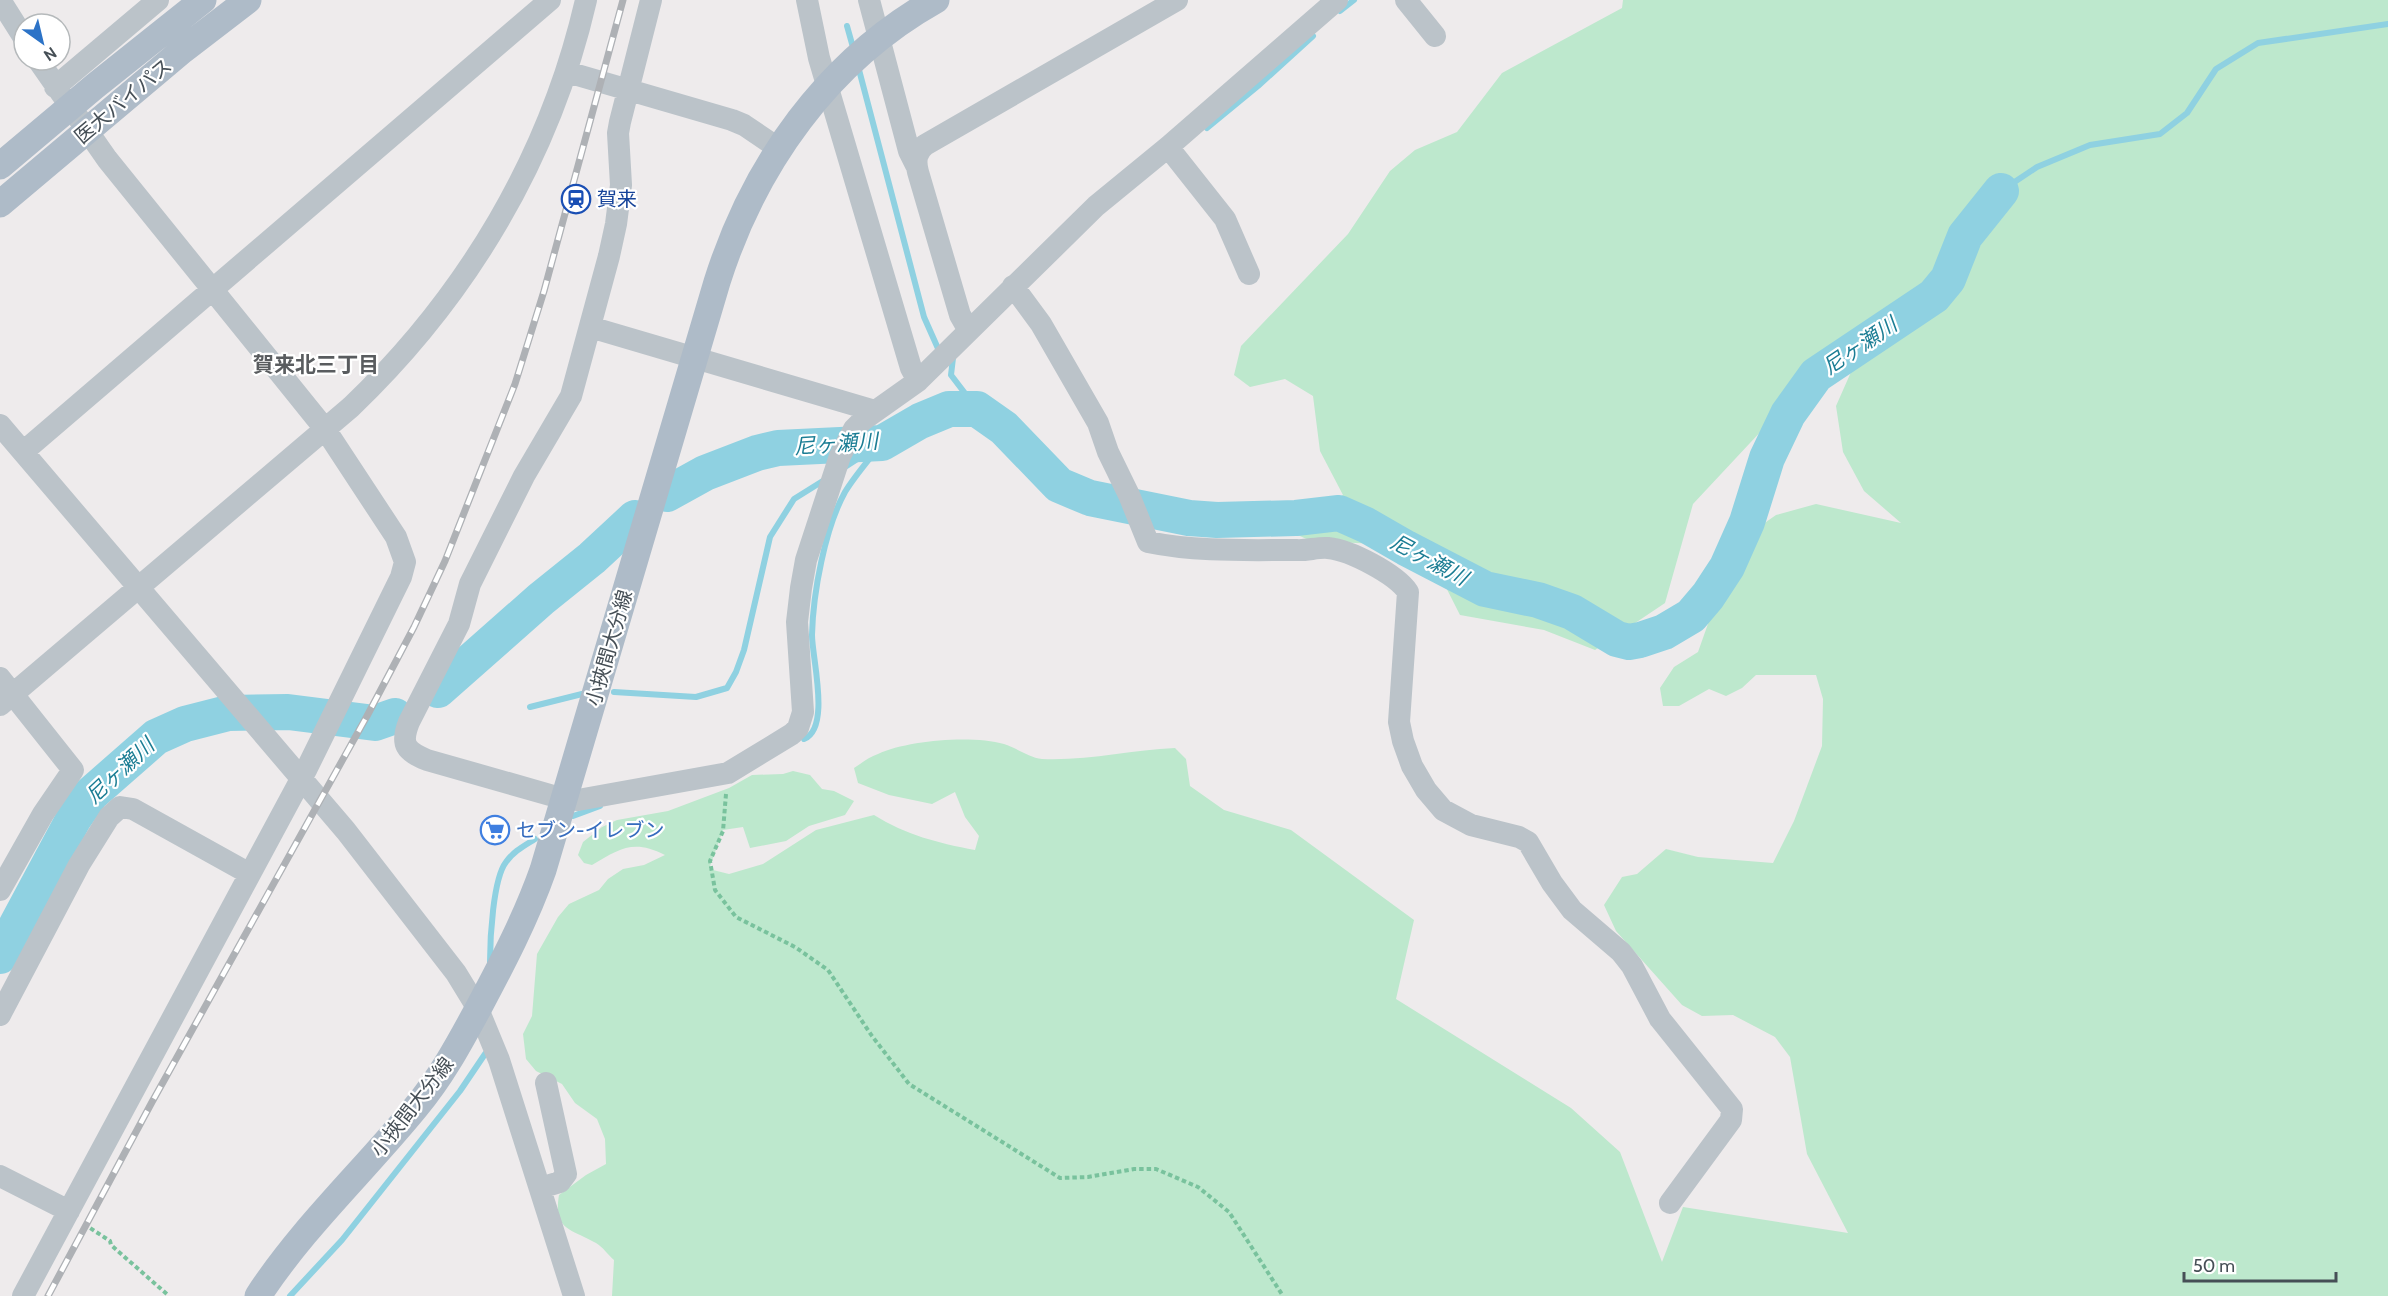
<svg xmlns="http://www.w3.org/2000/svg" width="2388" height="1296" viewBox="0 0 2388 1296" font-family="Cabin,'Noto Sans JP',sans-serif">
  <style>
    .green { fill: #bde8cd }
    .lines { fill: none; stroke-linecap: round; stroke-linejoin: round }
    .stream { stroke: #8fd1e1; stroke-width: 6 }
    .river { stroke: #8fd1e1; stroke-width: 36 }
    .path { stroke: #79c29d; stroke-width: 4; stroke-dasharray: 4.5 3; stroke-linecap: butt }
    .minor { stroke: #bbc3c9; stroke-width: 22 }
    .major { stroke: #aebbc8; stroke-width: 27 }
    .rail-casing { stroke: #aeb1b5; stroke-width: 7 }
    .rail { stroke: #fff; stroke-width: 4.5; stroke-dasharray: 14; stroke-linecap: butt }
    .labels { text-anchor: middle; stroke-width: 4.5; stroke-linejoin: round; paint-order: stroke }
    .street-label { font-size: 20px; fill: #464f56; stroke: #fff }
    .transit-label { font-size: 20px; fill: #164399; stroke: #fff; text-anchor: start }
    .shop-label { font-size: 20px; fill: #366cbe; stroke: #fff; text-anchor: start }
    .water-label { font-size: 21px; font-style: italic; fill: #1b7d94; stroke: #fff }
    .neighbourhood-label { font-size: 21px; font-weight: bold; fill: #595c5f; stroke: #fff }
  </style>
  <rect width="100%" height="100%" fill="#eeebec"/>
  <path class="green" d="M1623,0h765v1296h-1776l2,-36c-6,-5 -11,-13 -18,-17 -24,-14 -43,-12 -37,-48l27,-20 20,-11 -1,-25 -8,-20 -22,-16 -13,-19 -26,-13 -10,-12 -3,-25 9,-18 5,-62 21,-37 11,-13 30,-14 9,-11 15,-10 21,-4 21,-10c-31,-16 -45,-7 -73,10l-8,-2 -6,-8 5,-13 19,-15 15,-7 51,-9 61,-23 23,-13 31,-1 10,-3 17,4 12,14 12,2 20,10 -9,14 -36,11 -23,15 -36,7 -7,-21 -20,3 -14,39 20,5 34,-10 53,-34 58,-15c32,20 64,28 101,35l4,-14 -14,-19 -10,-25 -23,12 -43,-9 -31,-12 -4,-15c8,-5 15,-11 24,-14 30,-14 94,-19 126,-10 13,4 25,14 38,15 45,2 89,-9 133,-11l11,11 4,27 34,24 67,20 123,90 -18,79 175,109 49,44 42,110 21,-55 165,26 -41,-79 -17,-97 -15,-20 -42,-22 -31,1 -20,-11 -66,-74 -12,-26 18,-28 15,-3 29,-25 32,8 75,6 21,-42 28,-75 1,-47 -7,-24h-60l-14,13 -16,8 -17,-7 -30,17h-16l-3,-18 14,-21 24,-15 22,-62 26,-54 30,-21 40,-11 85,19 -37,-32 -21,-39 -7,-46 19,-43 -31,17 -60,48 -71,76 -28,99 -70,47 -51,-20 -84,-15 -35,-69 -114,-5 -20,-9 14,-15 38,-22 -23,-44 -7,-55 -28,-17 -35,8 -16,-12 7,-29 107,-112 42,-63 25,-21 42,-18 45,-59 120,-65z"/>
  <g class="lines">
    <path class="stream" d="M1340,11l14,-11
      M847,26l7,25
      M858,66l66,251 16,36
      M1207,128l51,-42 55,-50
      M2001,191l36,-24 53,-22 70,-11 27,-21 29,-44 42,-26 130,-19
      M953,358l-2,17 26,34
      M845,467l37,-24
      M614,692l82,5 31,-9 9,-16 8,-22 26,-113 24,-38 32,-20
      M530,707l52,-13
      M804,739c27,-11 8,-81 8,-104 1,-42 13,-107 33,-143 9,-15 22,-30 33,-44
      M573,816l27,-10
      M490,962c0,-23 3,-83 16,-100 8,-11 18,-16 29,-23
      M290,1296l52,-56 118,-149 25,-37"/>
    <path class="river" d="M667,494l38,-21 52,-20 21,-5 104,-5 38,-22 29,-12h28l27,19 55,57 31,13 99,20 28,2 79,-2 43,-5 27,12 40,23 79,41 53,11 34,12 45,27 12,3 11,-2 24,-8 27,-16 17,-20 19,-29 20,-45 20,-64 21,-44 28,-39 118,-79 14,-17 17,-43 36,-45
      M438,690l103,-91 51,-41 43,-40
      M0,956l74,-138 17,-24 65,-57 29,-13 43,-11 60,-1 87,11 20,-7"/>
    <path class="path" d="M726,794l-3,37 -13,30 5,29 21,27 59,30 33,23 44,66 37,48 151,94 28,-1 46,-8h22l42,18 31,25 54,84
      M84,1224l26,17 1,4 58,51"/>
    <path class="minor" d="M0,0l24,38
      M651,0l-31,122 -2,11 3,52 -5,39 -7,32 -38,140 -47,80 -54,108 -11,40 -50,98c-9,23 -3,29 18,38l137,39 14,1 150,-27 64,-39 6,-6 5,-16 -6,-90 4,-34 5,-28 34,-104 14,-27 9,-9 55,-39 178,-175 72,-59 169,-147
      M807,0l12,58 92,310 7,13
      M869,0l40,151 7,14
      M1406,0l29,36
      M567,72l165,48 12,5 34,23
      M55,87l103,-87
      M1168,147l57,72 24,55
      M1013,286l28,38 57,99 10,29 21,43 19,47c48,10 98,8 148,8 10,1 22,-3 32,-2 22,2 68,26 80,44l-9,130 4,19 9,25 14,24 17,20 28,15 48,12 9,5 24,41 20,27 49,42 11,14 28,53 72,90 -1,11 -61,83
      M590,327l285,84
      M968,329l-8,-14 -42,-143c-3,-11 -2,-20 7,-27l252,-145
      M0,425l346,406 110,142 22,36 21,51 75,236
      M23,452l527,-452
      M0,678l73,92 -30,44 -43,76
      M0,705l351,-298c116,-111 199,-250 235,-407
      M0,1015l79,-150 30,-48 11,-10 13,2 117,65
      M0,1176l69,35
      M540,1188l20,-6 6,-8 -20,-91
      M23,1296l284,-528 94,-191 4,-15 -9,-25 -71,-108 -218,-270 -69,-99"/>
    <path class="major" d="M0,166l95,-80 108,-86
      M0,204l183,-154 65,-50
      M258,1296c45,-69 106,-125 158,-189 26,-31 44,-65 63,-100 24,-45 47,-89 64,-137l174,-588c37,-117 110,-221 219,-282"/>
    <g class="rail-casing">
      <path id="rail" d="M48,1296l104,-194 215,-386 47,-89 31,-66 70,-177 29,-93 79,-291"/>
    </g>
    <use href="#rail" class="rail"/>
  </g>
  <defs>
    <g id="station-ring" transform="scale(1.5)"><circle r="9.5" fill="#fff" stroke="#1a4fb4" stroke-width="1.5"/><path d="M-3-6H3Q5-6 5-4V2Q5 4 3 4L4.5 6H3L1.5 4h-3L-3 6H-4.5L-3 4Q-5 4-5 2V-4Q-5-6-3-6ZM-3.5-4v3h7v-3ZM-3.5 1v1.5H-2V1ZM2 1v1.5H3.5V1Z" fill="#1a4fb4"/></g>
    <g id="supermarket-ring" transform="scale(1.5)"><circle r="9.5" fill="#fff" stroke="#3f7fe0" stroke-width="1.5"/><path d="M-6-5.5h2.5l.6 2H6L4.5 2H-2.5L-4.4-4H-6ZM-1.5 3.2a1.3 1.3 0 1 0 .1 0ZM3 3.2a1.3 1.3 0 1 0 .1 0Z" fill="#3f7fe0"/></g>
  </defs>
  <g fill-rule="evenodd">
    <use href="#station-ring" x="576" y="199"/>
    <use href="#supermarket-ring" x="495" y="830"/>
  </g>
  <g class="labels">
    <g class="street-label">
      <text transform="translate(123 101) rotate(-40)" y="7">医大バイパス</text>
      <text transform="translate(609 648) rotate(-74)" y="7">小挾間大分線</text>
      <text transform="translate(412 1107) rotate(-52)" y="7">小挾間大分線</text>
    </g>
    <g class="transit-label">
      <text x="597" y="206">賀来</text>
    </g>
    <g class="shop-label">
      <text x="516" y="837">セブン-イレブン</text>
    </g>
    <g class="water-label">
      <text transform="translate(1860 346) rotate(-34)" y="7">尼ヶ瀬川</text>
      <text transform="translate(836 444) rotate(-4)" y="7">尼ヶ瀬川</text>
      <text transform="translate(1429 560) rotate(28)" y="7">尼ヶ瀬川</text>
      <text transform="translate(120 771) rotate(-43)" y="7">尼ヶ瀬川</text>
    </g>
    <g class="neighbourhood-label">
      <text x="316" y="372">賀来北三丁目</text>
    </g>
  </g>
  <g transform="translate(42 42) rotate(146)"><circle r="28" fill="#ffffff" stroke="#b5b9bb" stroke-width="1.5"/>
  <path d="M0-4.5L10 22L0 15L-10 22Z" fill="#2c73c7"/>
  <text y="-9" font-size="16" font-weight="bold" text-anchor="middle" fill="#464f56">N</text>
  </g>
  <path d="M2184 1272v9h152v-9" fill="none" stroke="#464f56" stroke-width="3"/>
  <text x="2193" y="1272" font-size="18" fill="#464f56" stroke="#ffffff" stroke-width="4.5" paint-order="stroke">50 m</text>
</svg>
